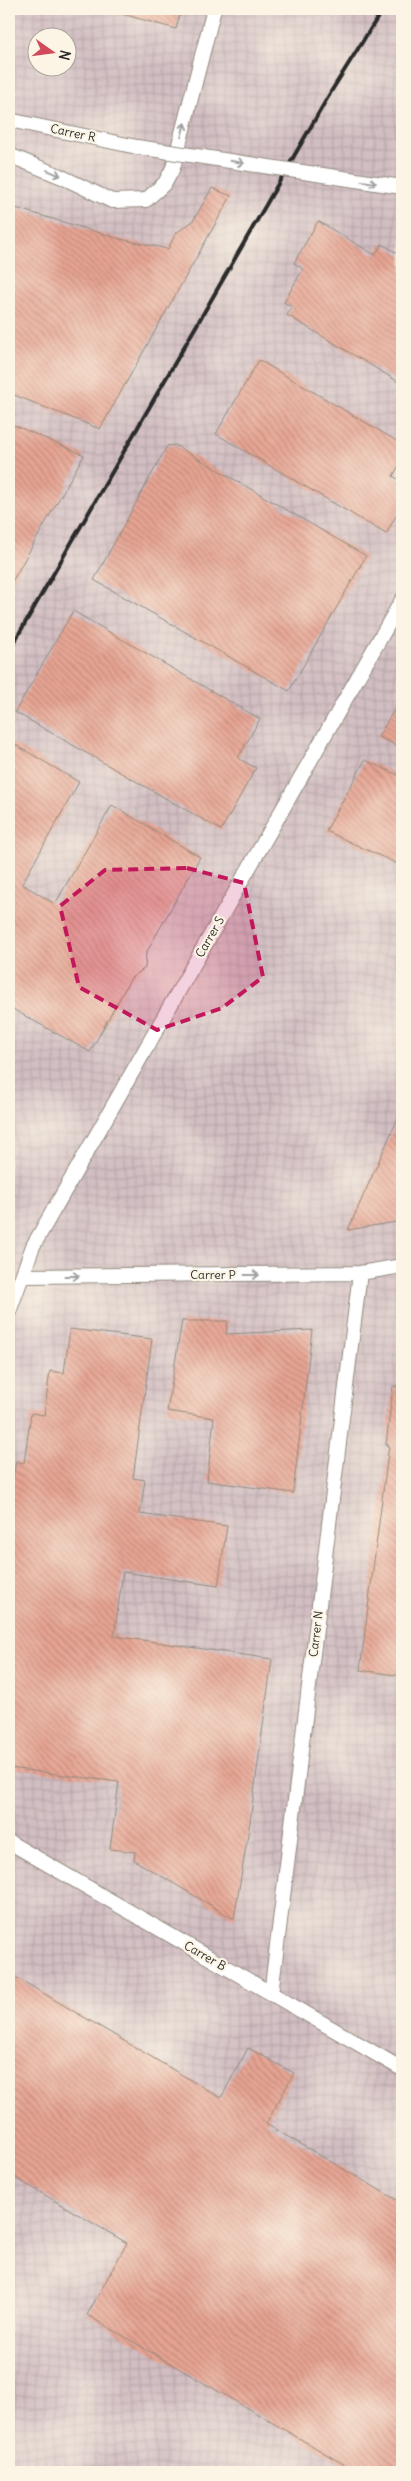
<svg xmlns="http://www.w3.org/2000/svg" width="411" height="2481" viewBox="0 0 411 2481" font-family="Delius,sans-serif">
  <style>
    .industrial { fill: url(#industrial-grid); fill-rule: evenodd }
    .building { fill: url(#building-back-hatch) }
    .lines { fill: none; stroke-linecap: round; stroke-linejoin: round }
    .street-casing { stroke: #928a7e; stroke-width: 16 }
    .street { stroke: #fff; stroke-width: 14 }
    .rail { stroke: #2b2b2b; stroke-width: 4 }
    .street-bridge-casing { stroke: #928a7e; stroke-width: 16; stroke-linecap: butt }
    .street-bridge { stroke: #fff; stroke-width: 14 }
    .oneway { stroke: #a0a0a0 }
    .marked { fill: #c2185b; fill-opacity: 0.2; stroke: #c2185b; stroke-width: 4; stroke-dasharray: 10 6; stroke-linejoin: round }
    .labels { text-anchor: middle; stroke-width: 4.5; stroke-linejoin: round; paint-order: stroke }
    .street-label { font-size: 12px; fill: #2b2b2b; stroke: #fcf5e5 }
  </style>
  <defs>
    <pattern id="industrial-grid" width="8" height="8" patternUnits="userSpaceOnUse" patternTransform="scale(1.25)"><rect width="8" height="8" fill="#d2bec2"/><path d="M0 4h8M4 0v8" fill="none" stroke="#b4a3a7"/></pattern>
    <pattern id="building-back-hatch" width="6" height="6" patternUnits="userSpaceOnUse" patternTransform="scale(1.25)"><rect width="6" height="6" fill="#e7a493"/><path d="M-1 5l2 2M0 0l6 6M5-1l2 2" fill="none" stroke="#bb8678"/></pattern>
  </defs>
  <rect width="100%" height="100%" fill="#fcf5e5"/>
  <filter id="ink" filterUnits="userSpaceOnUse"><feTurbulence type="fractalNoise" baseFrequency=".02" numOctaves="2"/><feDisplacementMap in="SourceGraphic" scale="10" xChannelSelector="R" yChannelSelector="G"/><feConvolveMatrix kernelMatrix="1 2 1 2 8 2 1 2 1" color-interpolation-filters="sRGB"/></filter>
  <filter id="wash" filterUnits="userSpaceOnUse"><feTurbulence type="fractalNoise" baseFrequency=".0096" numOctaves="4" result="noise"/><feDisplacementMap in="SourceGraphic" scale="20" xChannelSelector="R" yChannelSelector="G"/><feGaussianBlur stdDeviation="1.12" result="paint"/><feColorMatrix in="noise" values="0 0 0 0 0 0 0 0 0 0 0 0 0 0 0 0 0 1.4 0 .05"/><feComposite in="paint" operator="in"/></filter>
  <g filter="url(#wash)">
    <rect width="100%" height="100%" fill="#f8e9d2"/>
    <path class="industrial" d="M9,9h393v2463h-393zM38,38h30v30h-30z"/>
    <g id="blocks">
      <path class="building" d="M120,9h61l-5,20 -57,-16z
        M212,188l19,8 -131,233 -91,-36v-187l111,33 48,10 8,-16 17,-12z
        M318,221l57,34 7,-11 20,12v128l-115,-69 5,-8 -8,-5 19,-33 -9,-6z
        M259,360l143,84v16l-9,16 9,6v23l-16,29 -170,-100z
        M9,423l75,32 -75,132z
        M175,445l191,111 -77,135 -195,-111 73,-134z
        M73,611l187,108 -22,39 18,10 -35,62 -206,-118z
        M402,696v52l-24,-11z
        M9,741l70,41 -57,102 33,20 57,-99 88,52 -54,96 -1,15 -14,10 -41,74 -81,-45z
        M365,760l37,17v89l-76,-35z
        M402,1109v112l-54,9z
        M182,1321h46l-2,13 86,-4 -19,163 -86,-12 7,-63 -47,-7z
        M70,1329l82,10 -19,139 12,2 -5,34 87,12 -9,60 -95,-14 -9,64 158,23 -22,163 -16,97 -100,-59 1,-8 -25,-3 9,-67 -110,-14v-266l7,-41 8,2 7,-50 13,2 6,-44 14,2z
        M393,1386l9,1v289l-42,-6 29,-225h-3z
        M9,1973l212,125 27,-50 46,25 -28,51 136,79v269h-45l-270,-157 40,-72 -118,-69z"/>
    </g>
  </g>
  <g filter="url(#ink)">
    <use href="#blocks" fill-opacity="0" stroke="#928a7e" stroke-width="1"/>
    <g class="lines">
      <g class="street-casing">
        <path id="street" d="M9,120l128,27
          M9,155l53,22 50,24 34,-1 19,-17 8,-15 41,-159
          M336,177l66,10
          M23,1276l337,-3 42,-7
          M9,1312l24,-66 369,-646
          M9,1842l393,227
          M271,1994l89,-721"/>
      </g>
      <use href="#street" class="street"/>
      <path class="rail" d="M9,651l323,-561 51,-81"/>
      <g class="street-bridge-casing">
        <path id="street-bridge" d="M137,147l199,30"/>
      </g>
      <use href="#street-bridge" class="street-bridge"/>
    </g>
    <defs><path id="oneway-shaft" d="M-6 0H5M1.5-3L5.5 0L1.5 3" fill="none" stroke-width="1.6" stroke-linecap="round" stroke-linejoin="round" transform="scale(1.25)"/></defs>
    <g class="oneway">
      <use href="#oneway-shaft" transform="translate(183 130) rotate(-76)"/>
      <use href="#oneway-shaft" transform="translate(237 162) rotate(9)"/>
      <use href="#oneway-shaft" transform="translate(54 173) rotate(22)"/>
      <use href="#oneway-shaft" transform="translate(369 182) rotate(8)"/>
      <use href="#oneway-shaft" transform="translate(252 1275)"/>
      <use href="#oneway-shaft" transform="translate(72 1276)"/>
    </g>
  </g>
  <path class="marked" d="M187,868l57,15 19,94 -41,31 -65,22 -78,-43 -19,-81 45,-36z"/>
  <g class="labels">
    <g class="street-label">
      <text transform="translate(73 133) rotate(12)" y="4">Carrer R</text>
      <text transform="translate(210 937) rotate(-60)" y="4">Carrer S</text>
      <text x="213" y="1279">Carrer P</text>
      <text transform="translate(316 1634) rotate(-83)" y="4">Carrer N</text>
      <text transform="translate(205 1956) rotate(30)" y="4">Carrer B</text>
    </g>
  </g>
  <rect width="411" height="2481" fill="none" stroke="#fcf5e5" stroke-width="30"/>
  <g transform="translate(52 52) rotate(104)"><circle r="24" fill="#fcf5e5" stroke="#a8a49b"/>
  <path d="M0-4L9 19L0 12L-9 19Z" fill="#d1495b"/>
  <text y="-8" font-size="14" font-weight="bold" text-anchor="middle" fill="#2b2b2b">N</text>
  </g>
</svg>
